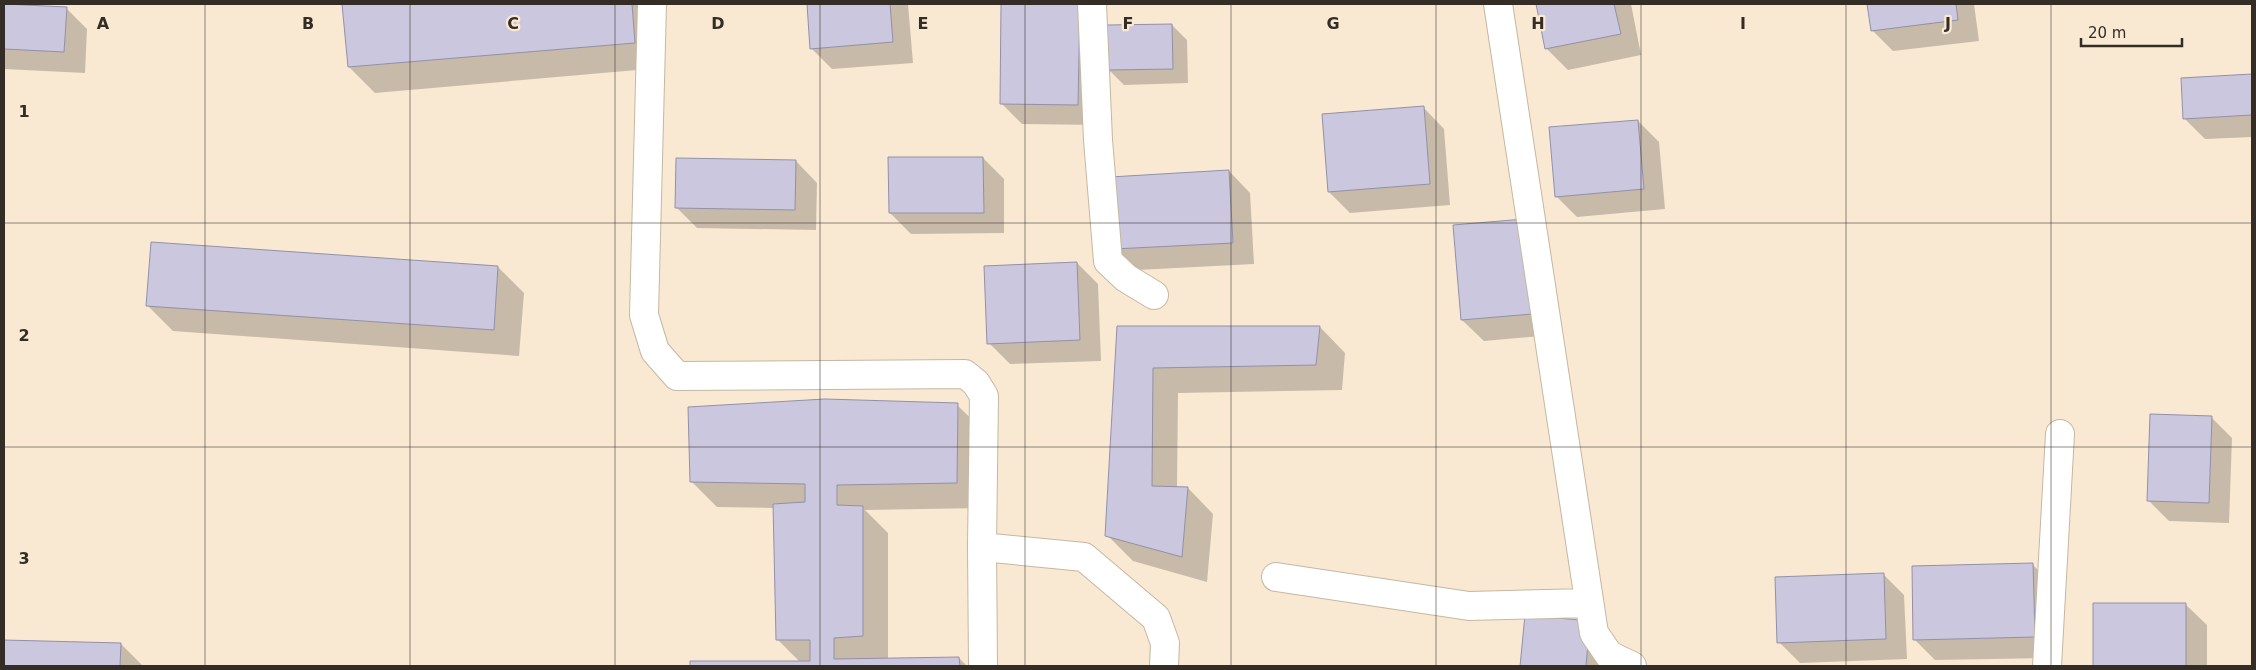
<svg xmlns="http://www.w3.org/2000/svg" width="2256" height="670" font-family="'DejaVu Sans',sans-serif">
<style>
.shadow{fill:#0003}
.building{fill:#cac7df;stroke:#9390a7}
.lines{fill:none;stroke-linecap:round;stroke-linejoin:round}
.street-casing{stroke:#c6b7a2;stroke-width:30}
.street{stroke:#fff;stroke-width:28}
.grid{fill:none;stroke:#332d25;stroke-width:1;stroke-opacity:0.55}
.grid-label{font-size:16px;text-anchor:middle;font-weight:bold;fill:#332d25;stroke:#f9e9d3;stroke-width:4.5;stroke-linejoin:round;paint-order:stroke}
</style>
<rect width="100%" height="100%" fill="#f9e9d3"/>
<!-- shadow -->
<path class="shadow" d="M4,4L66,8L87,29L85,73L4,69Z
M344,4H654L660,68L375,93L349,67Z
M808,4H908L913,63L832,69L811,48Z
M1002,4H1101L1099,125L1022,124L1001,103Z
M1537,4H1631L1641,55L1568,70L1547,49Z
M1869,4H1974L1979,41L1893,51L1872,30Z
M1172,25L1187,40L1188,83L1124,85L1109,70Z
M2252,75V137L2205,139L2184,118L2182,79Z
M1423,107L1444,129L1450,205L1350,213L1329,192Z
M1638,121L1659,142L1665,209L1577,217L1556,196Z
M983,158L1004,179V233L911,234L890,213Z
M796,161L817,183L816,230L697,228L676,207Z
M1229,171L1250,193L1254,264L1137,270L1115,249Z
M1454,226L1553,335L1484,341L1462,320Z
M1077,263L1098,284L1101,361L1010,364L989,343Z
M498,267L524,293L519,356L173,331L147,305Z
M1118,327H1320L1345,353L1342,390L1178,393L1177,488H1188L1213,514L1207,582L1133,561L1107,535Z
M957,405L983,430L982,508L865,510L888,533V659L959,658L967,666H692L691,662H800L777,639L775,508L717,507L691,481Z
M2211,417L2232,438L2229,523L2169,521L2148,500Z
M2033,565L2054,586L2056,658L1935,660L1914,639Z
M1883,574L1904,595L1907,659L1800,663L1779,642Z
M2094,604H2185L2207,625V666H2094Z
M1526,616L1605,637L1602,666H1521Z
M4,641L121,644L143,666H4Z"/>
<!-- building -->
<path class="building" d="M4,4L67,7L64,52L4,49Z
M342,4H632L635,43L348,67Z
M807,4H890L893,42L810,49Z
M1001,4H1080L1078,105L1000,104Z
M1536,4H1614L1621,34L1545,49Z
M1867,4H1956L1958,20L1871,31Z
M1172,24L1173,69L1108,70L1107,25Z
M2252,74V115L2183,119L2181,78Z
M1424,106L1430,184L1328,192L1322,114Z
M1638,120L1644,189L1555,197L1549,127Z
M888,157H983L984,213H889Z
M676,158L796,160L795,210L675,208Z
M1229,170L1233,243L1114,249L1110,177Z
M1524,219L1532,314L1461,320L1453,225Z
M151,242L498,266L494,330L146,306Z
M1077,262L1080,340L987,344L984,266Z
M1117,326H1320L1316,365L1153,368L1152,486L1188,487L1182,557L1105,536Z
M825,399L958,403L957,483L837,485V505L863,506V636L834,638V659L959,657L960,666H690V661H810V640H776L773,504L805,502V484L690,482L688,407Z
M2150,414L2212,416L2209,503L2147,501Z
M2033,563L2035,637L1913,640L1912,566Z
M1884,573L1886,639L1777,643L1775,577Z
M2093,603H2186V666H2093Z
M1525,615L1590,621L1586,666H1520Z
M4,640L121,643L120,666H4Z"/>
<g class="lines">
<defs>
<path id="street" d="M652,4L644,315L655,351L677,376L965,374L976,383L984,396L982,547L983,666
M1092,4L1098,140L1108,261L1126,278L1154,295
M1498,4L1594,633L1609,655L1632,666
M982,547L1084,557L1156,618L1165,643L1164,666
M1276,577L1469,606L1589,603
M2047,666L2060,434"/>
</defs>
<!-- street casing -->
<use href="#street" class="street-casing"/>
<!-- street -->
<use href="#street" class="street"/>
</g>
<!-- grid -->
<path class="grid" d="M205,4V666M410,4V666M615,4V666M820,4V666M1025,4V666M1231,4V666M1436,4V666M1641,4V666M1846,4V666M2051,4V666M4,223H2252M4,447H2252"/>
<g class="grid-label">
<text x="103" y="29">A</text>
<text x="308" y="29">B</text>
<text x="513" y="29">C</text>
<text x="718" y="29">D</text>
<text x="923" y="29">E</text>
<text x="1128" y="29">F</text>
<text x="1333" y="29">G</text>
<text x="1538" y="29">H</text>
<text x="1743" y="29">I</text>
<text x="1948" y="29">J</text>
<text x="24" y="117">1</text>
<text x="24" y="341">2</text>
<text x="24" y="564">3</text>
</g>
<!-- border -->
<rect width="2256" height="670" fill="none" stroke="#332d25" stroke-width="10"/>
<!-- scale -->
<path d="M2081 38v8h101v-8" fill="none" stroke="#332d25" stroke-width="2.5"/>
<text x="2088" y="38" font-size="15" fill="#332d25" stroke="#f9e9d3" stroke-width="4" paint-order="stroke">20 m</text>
</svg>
